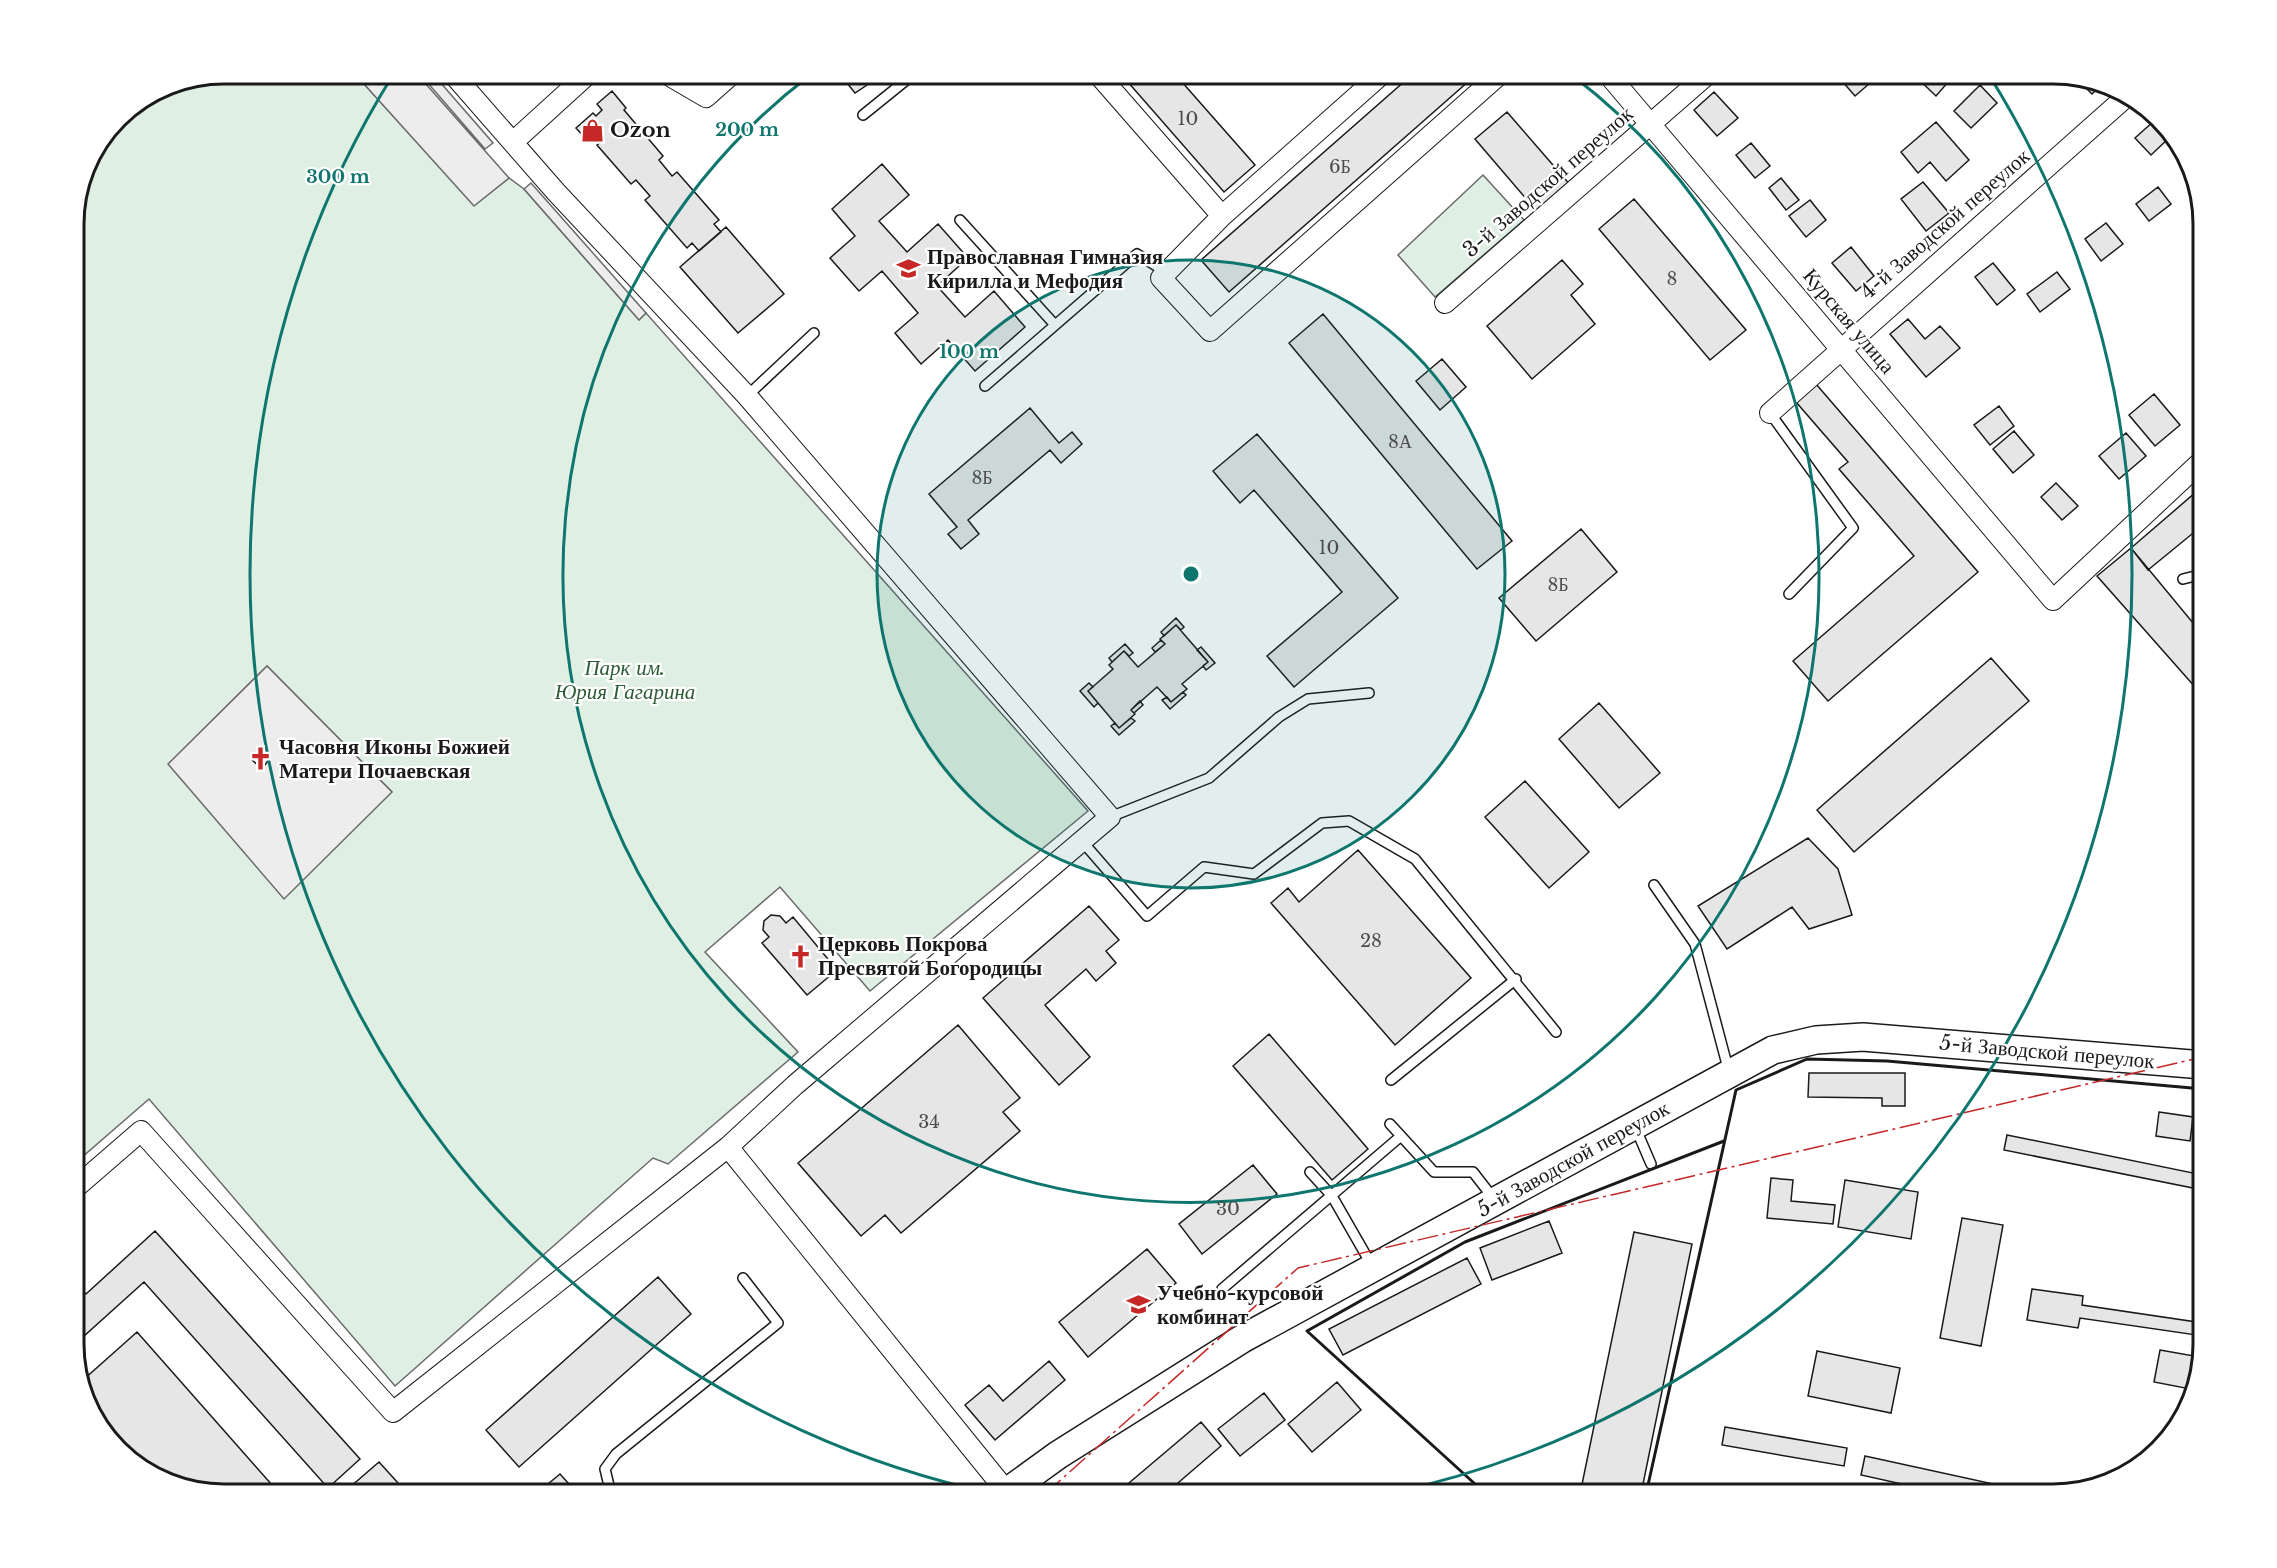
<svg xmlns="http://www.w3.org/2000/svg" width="2277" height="1568" font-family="'Libre Baskerville',serif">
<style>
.green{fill:#e0efe3;stroke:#6a6a6a;stroke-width:1.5;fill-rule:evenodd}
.parking{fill:#ededed;stroke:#6a6a6a;stroke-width:1.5}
.building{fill:#e6e6e6;stroke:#1a1a1a;stroke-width:1.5}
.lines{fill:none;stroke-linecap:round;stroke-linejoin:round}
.lane-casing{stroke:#1a1a1a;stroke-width:12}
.street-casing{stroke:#1a1a1a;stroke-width:22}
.secondary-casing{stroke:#1a1a1a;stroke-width:30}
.lane{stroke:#fff;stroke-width:9}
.street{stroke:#fff;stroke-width:20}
.secondary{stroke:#fff;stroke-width:27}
.wall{stroke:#1a1a1a;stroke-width:3}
.power{stroke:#c62828;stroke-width:1.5;stroke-dasharray:21 4.5 3 4.5;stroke-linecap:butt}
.ring{fill:none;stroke:#0f766e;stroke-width:3}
.labels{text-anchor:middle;stroke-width:4.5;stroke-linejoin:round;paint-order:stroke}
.number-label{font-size:18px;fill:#4d4d4d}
.poi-label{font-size:21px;font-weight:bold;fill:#1a1a1a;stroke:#fff;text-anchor:start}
.street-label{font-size:21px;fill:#1a1a1a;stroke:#fff}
.park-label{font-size:21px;font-style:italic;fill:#2b5a34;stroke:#fff}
.rim{fill:none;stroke:#1a1a1a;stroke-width:3}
.centre{fill:#0f766e;stroke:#fff;stroke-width:3}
.ring-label{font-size:18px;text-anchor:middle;font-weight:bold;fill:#0f766e;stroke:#fff;stroke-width:4.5;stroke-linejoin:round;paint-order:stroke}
</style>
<rect width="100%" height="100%" fill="#fff"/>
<!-- green -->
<path class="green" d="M224,74H355L474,205L509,178L524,189L639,320L646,313L1088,811L870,991L780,887L705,952L798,1052L668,1164L653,1158L395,1386L149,1099L74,1164V215L85,166L118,117L167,85ZM267,666L392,792L207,726Z
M1483,175L1524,220L1435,297L1398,255Z"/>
<!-- parking -->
<path class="parking" d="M355,74H417L509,178L474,206Z
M420,74H433L493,143L485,149Z
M531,183L646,313L639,320L524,189Z
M267,666L392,792L284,899L168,764Z"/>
<!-- building -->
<path class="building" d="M839,73H885L855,93Z
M1120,73H1174L1255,165L1224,192Z
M1414,73H1478L1229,292L1201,260Z
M1791,73H1812L1800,84Z
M1835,73H1862L1870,83L1855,96Z
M1912,73H1956L1936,96Z
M2020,73H2038L2028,82Z
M2079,81L2099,87L2092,94Z
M1980,85L1997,103L1971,128L1954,111Z
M612,91L626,108L624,110L663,156L659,160L672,176L677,172L719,220L714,224L721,232L699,251L692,243L687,248L645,200L650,196L636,180L631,184L597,145L601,142L595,135L588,141L576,128L593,113L596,116L602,110L597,104Z
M1714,92L1738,118L1717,136L1694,110Z
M1507,112L1572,187L1540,215L1475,139Z
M2155,120L2170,137L2151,155L2135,138Z
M1936,122L1969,160L1946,181L1930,162L1918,173L1901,152Z
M1751,143L1770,166L1755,178L1736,155Z
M882,164L909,195L879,221L907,252L938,224L968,258L937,286L965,317L994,291L1025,327L975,371L948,340L921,364L895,333L918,313L882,271L859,291L830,258L855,236L832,209Z
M1781,178L1799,200L1786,210L1769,188Z
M1923,182L1949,213L1926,231L1901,199Z
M2158,187L2171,204L2149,221L2136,204Z
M1634,199L1746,330L1710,360L1599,229Z
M1810,200L1826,220L1806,237L1789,216Z
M2106,223L2123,244L2101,261L2085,239Z
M726,227L784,294L738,333L680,267Z
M1851,247L1874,276L1856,291L1832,263Z
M1562,260L1583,284L1571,295L1595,324L1532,379L1487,326Z
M1993,263L2015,290L1997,305L1975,277Z
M2057,272L2070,289L2040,312L2027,294Z
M1323,314L1512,541L1477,569L1289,343Z
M1908,319L1925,339L1940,326L1960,348L1926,377L1890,334Z
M1442,359L1466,387L1440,410L1416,381Z
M1816,384L1978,572L1828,701L1793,661L1914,556L1839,469L1848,462L1796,402Z
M2154,394L2180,425L2155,446L2129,415Z
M1999,406L2014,426L1990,445L1974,425Z
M1030,408L1059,443L1072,432L1082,444L1061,463L1050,450L968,520L979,534L961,549L948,534L957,527L929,494Z
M2014,431L2034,455L2013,473L1993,449Z
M2126,433L2146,456L2119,479L2099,456Z
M1257,434L1398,598L1294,687L1267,656L1342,592L1254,490L1240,503L1213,471Z
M2056,483L2078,506L2062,520L2041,497Z
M2203,486V525L2148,570L2131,548Z
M1581,529L1617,572L1536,641L1499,598Z
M2131,548L2203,635V696L2097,576Z
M1176,618L1184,627L1181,630L1176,625L1164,636L1161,632Z
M1176,625L1208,662L1182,684L1187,689L1171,702L1157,687L1131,710L1135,714L1119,728L1088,691L1113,669L1109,665L1124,651L1138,667L1165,644L1160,639Z
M1161,640L1165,644L1155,652L1152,648Z
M1125,644L1133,653L1129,656L1124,651L1112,662L1109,658Z
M1201,647L1215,663L1206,670L1203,666L1208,662L1197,650Z
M1991,658L2029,701L1854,852L1817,810Z
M1089,683L1093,687L1088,691L1098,703L1094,707L1080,691Z
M1183,692L1186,695L1170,709L1162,700L1167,697L1171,702Z
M1140,701L1143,705L1134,713L1131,710Z
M1599,703L1660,773L1619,808L1559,739Z
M1131,718L1135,721L1119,735L1111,726L1115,723L1119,728Z
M261,750L270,758L262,769L252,760Z
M1525,781L1589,852L1549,888L1485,817Z
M1808,838L1838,869L1852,915L1809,929L1792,907L1727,949L1698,906Z
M1358,850L1471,978L1395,1045L1271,903L1288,888L1299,902Z
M1089,906L1119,940L1106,951L1116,963L1096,981L1086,969L1045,1005L1090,1057L1059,1085L983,998Z
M771,915L780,916L786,923L793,917L837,970L807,995L762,943L769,937L763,930L764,921Z
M958,1025L1020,1098L1003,1112L1020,1131L901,1233L885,1215L861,1236L798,1163Z
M1269,1034L1368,1149L1332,1180L1233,1066Z
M1809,1073H1905V1106H1882V1098L1808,1097Z
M2159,1112L2193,1117L2190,1141L2156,1136Z
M2007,1135L2203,1175V1190L2004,1150Z
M1253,1165L1277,1194L1202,1254L1179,1224Z
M1771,1178L1793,1180L1791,1201L1835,1205L1833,1224L1767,1218Z
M1845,1180L1918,1192L1911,1239L1838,1227Z
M1962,1218L2003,1225L1981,1346L1940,1338Z
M1549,1221L1562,1253L1492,1280L1480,1248Z
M155,1231L360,1459L328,1488L144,1282L74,1345V1280L86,1294Z
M1634,1232L1692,1244L1641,1494H1580Z
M1147,1249L1176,1283L1088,1357L1059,1322Z
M1467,1258L1481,1284L1343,1355L1329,1329Z
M658,1277L691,1314L519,1467L486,1430Z
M2032,1289L2083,1296L2082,1305L2203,1323V1336L2080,1318L2078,1328L2027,1320Z
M137,1332L280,1494H224L140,1469L93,1419L82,1381Z
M2160,1350L2200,1357L2190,1389L2154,1382Z
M1817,1351L1900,1368L1891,1413L1808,1396Z
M1049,1361L1065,1380L995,1440L965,1405L989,1385L1003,1401Z
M1337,1382L1361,1410L1312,1452L1288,1424Z
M1264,1393L1285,1420L1240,1456L1218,1429Z
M1201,1422L1221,1446L1165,1494H1116Z
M1725,1427L1847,1448L1844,1466L1722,1445Z
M1865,1456L1998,1485L1996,1494H1947L1861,1475Z
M379,1462L408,1494H342Z
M560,1474L578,1494H536Z"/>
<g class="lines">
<defs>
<path id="lane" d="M863,115L915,73
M960,220L1055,325
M985,386L1137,254L1166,272
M747,396L814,333
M1770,413L1853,528L1789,594
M2183,579L2203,574
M1110,817L1209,778L1279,717L1308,699L1369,693
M1081,840L1147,916L1204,867L1254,874L1322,823L1349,821L1415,859L1556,1032
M1654,885L1695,944L1729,1072
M1391,1080L1516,979
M1390,1124L1434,1172H1473L1494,1199
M1636,1129L1651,1164
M1310,1172L1332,1196L1371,1264
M1222,1289L1401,1136
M611,1494L605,1469L616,1454L778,1323L743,1278"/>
<path id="street" d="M665,73L706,97L733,73
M1097,73L1222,216
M1383,73L1222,216L1161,278L1210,331L1501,73
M1607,73L2053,600L2203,460
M513,142L589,73
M1445,303L1709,73
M1770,413L2127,96
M728,1147L1007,1492
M74,1189L141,1131L393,1412L728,1147L795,1085L1110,817L747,396L556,192L452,73"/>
<path id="secondary" d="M1004,1494L1058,1455L1242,1339L1773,1050L1816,1040L1863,1037L2203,1065"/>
</defs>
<!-- lane casing -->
<use href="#lane" class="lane-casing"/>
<!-- street casing -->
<use href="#street" class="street-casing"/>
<!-- secondary casing -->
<use href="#secondary" class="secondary-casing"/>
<!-- lane -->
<use href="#lane" class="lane"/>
<!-- street -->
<use href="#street" class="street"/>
<!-- secondary -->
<use href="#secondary" class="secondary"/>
<!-- wall -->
<path class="wall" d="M1486,1494L1307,1331L1465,1242L1724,1141
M1646,1494L1736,1090L1807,1059L1887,1061L2203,1089"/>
<!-- power -->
<path class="power" d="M1045,1494L1298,1268L2203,1057"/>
</g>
<!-- distance rings -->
<circle cx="1191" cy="574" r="314" fill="#0f766e" fill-opacity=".12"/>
<g class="ring">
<circle cx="1191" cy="574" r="314"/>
<path d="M1573 76A628 628 0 1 1 809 76"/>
<path d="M995 1494A941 941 0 0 1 393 75M1989 75A941 941 0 0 1 1387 1494"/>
</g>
<!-- icons -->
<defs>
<symbol id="shop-bare" viewBox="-9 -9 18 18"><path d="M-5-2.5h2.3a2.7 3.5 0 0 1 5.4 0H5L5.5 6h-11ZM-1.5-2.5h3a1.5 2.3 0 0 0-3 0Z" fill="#c62828" stroke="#fff" stroke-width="2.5" paint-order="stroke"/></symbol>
<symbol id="school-bare" viewBox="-9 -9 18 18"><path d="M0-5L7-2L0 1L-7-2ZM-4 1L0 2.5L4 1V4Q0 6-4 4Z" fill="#c62828" stroke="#fff" stroke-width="2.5" paint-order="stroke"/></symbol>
<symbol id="church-bare" viewBox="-9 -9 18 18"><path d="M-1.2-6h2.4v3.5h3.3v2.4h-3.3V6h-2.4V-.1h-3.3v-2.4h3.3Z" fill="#c62828" stroke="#fff" stroke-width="2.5" paint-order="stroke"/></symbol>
<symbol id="university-bare" viewBox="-9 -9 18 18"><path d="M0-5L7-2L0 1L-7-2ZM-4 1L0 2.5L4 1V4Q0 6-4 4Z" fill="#c62828" stroke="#fff" stroke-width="2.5" paint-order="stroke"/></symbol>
</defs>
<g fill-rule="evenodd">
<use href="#shop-bare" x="576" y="114" width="33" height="33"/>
<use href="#school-bare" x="892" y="252" width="33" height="33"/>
<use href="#church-bare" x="244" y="742" width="33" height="33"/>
<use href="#church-bare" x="784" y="940" width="33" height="33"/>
<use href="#university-bare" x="1122" y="1288" width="33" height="33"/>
</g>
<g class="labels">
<!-- number labels -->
<g class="number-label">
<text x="1188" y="125">10</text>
<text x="1340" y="173">6Б</text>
<text x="1672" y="285">8</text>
<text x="1400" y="448">8А</text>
<text x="982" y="484">8Б</text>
<text x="1329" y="554">10</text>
<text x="1558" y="591">8Б</text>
<text x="1371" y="947">28</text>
<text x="929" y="1128">34</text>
<text x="1228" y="1215">30</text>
</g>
<!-- poi labels -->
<g class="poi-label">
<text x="610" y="137">Ozon</text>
<text x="927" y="264">Православная Гимназия<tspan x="927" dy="24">Кирилла и Мефодия</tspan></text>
<text x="279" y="754">Часовня Иконы Божией<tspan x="279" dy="24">Матери Почаевская</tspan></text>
<text x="818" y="951">Церковь Покрова<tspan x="818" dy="24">Пресвятой Богородицы</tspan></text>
<text x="1157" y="1300">Учебно-курсовой<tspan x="1157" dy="24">комбинат</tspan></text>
</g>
<!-- street labels -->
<g class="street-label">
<text transform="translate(1548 182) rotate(-41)" y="7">3-й Заводской переулок</text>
<text transform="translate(1945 224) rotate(-41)" y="7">4-й Заводской переулок</text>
<text transform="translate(1849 321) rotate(50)" y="7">Курская улица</text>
<text transform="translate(2047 1052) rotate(5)" y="7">5-й Заводской переулок</text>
<text transform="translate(1573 1159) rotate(-29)" y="7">5-й Заводской переулок</text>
</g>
<!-- park labels -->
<g class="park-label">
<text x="625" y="675">Парк им.<tspan x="625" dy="24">Юрия Гагарина</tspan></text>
</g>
</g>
<!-- crop -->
<path d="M0 0H2277V1568H0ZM224 84H2053A140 140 0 0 1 2193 224V1344A140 140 0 0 1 2053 1484H224A140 140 0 0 1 84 1344V224A140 140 0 0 1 224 84Z" fill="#fff" fill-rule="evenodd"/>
<path class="rim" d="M224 84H2053A140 140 0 0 1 2193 224V1344A140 140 0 0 1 2053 1484H224A140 140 0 0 1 84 1344V224A140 140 0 0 1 224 84Z"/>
<circle cx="1191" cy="574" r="9" class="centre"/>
<g class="ring-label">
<text x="747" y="136">200 m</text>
<text x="338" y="183">300 m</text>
<text x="969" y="358">100 m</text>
</g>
</svg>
